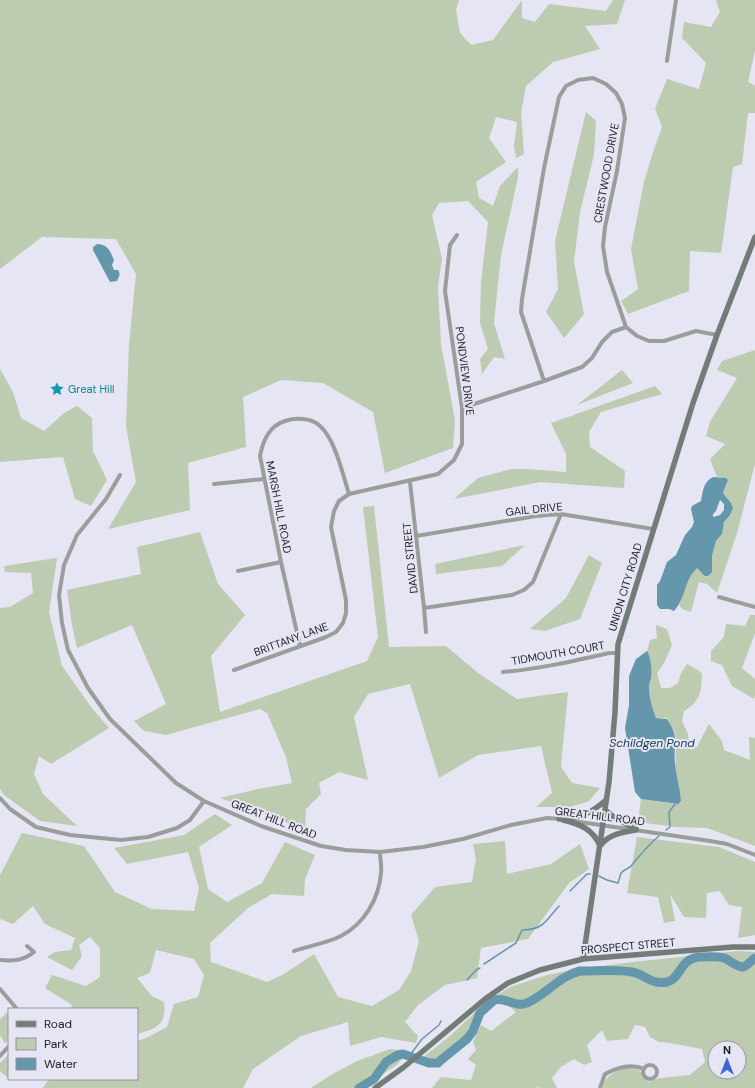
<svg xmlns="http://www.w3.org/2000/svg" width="755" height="1088" font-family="'DM Sans',sans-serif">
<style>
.green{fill:#bdcbb0;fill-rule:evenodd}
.water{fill:#6597ac;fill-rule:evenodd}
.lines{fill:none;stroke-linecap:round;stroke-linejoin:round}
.stream{stroke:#6597ac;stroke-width:1.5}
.river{stroke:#6597ac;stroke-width:9}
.street{stroke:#999e9b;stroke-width:4}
.secondary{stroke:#737c77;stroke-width:5.5}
.labels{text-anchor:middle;stroke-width:4;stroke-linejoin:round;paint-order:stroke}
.street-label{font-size:11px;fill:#1d1d22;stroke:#e6e5f3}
.culture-label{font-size:11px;fill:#0d838f;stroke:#e6e5f3;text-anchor:start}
.water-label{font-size:12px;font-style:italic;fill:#123e4e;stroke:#e6e5f3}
</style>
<rect width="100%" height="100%" fill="#e6e5f3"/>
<!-- green -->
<path class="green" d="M0,0H459L456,10L460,33L471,45L493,40L522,0V18L535,22L549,4L606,11L613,0H625L617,24L585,26L600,49L553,62L526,86L521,113L524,154L516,158L514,146L517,122L496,117L489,138L506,162L476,182L479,198L493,206L500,186L518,167V177L501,255L494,323L505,359L494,357L482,374L480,359L488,349L480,323L481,282L488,222L468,201L439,203L432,215L442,259L438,286L441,344L455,420L453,448L385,473L373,412L323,383L281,380L243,397L246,447L188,463L190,510L108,529L136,482L126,426L129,345L136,274L116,239L42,237L0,269Z
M716,0H755V51L748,82L755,86V113H748L742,164L733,167L721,253L690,251L689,291L628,314L621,301L638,289L631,249L644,182L654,149L662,127L655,109L667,79L699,89L706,63L682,38L684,22L711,27L720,12Z
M586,112L596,121L594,155L580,212L574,262L584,314L564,338L546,312L558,289L555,241Z
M755,350V464L737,533L717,593L707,584L699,582L691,612L682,609L679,605C686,591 685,580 697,568L701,572L712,569V556L716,541L720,537L724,522L730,515L731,503L723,493L727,483L721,477H717L710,459L725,444L706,436L710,422L737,378L717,370L722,361Z
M0,369L13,392L21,418L44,431L64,413L77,406L92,418L93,451L107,480L91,506L75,499L63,457L0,462Z
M622,370L633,383L577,405Z
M655,386L662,394L601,412L589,432L590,447L625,471L624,488L540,482L454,499L478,478L511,469H528L566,472V454L551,423Z
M374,506L389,647L446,646L478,673L517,699L568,692L561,767L572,783L600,788L589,801L570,807H536L552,793L541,746L478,755L439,778L410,684L368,694L354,717L368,780L339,772L319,783L321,794L306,809L305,829L220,798L258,789L292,783L286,757L267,713L260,709L166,735L144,731L134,721L166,704L132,625L77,648L72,625L67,590L141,574L137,547L200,532L218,584L245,615L211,656L220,712L367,661L378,637L363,507Z
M525,545L502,566L436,574L435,564Z
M589,555L602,563L580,619L545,631L530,629L566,598Z
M57,558L49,612L62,666L92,708L109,728L51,764L39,756L34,774L43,794L77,826L40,821L4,795L0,789V608L10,607L33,593L31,573L5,572L4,566Z
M750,615H755V633L742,668L755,679V695L754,699L732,686L722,665L711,661V651L724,637L726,624L745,626Z
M656,625L667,629L672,645L664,663L657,673L661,688H670L678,683L681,673L687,664L698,670L702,674C701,692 701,701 684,711L682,721L688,734L689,745L697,747L709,724L722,741L724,750L750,760L749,737L755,738V846L707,828L676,827L638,822L641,799L675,804L676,738L674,730L667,718H656C652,707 649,698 649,686C649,675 654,661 647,651L650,640L657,638Z
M215,814L232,825L199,847L208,889L227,902L262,883L285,842L315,855L305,879L304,896L272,894L248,908L210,943L211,962L267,982L284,974L314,954L338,997L372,1006L399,990L411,971L419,941L411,915L435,887L472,882L476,859L473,844L505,841L507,874L551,864L580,844L589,869L569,883L528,939L481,948L477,978L445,985L418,1005L405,1022L418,1036L416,1043L381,1037L350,1046L348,1022L301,1036L253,1069L243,1088H43L49,1079H137V1041L146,1038L167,1027L174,1004L198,997L204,975L194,959L156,950L150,973L137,978L152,996L164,1002C167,1024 157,1029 137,1034V1009H71L72,1005L45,988L52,975L86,986L100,977V948L90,937L79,945L82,956L72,970L47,957L55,952L71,950L75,938L45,924L33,906L13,924L0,919V875L22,833L84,846L115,892L152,909L194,911L199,888L188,852L127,864L114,848L184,835Z
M637,837L719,847L755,862V935L738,938L742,907L729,905L720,891L707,893L706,918L684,917L670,894L675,921L664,923L658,897L627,893Z
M738,951L755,952V1088H603C604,1077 616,1070 626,1068C630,1067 635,1069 639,1070L648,1082L660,1078L690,1075L705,1062L702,1049L670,1043L659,1042L650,1037L645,1027L635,1025L628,1039L607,1041L602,1030L587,1045L592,1062L584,1065L574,1059L561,1067L552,1078L557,1088H540L537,1086V1088H432L441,1077L471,1080L476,1065L468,1059L476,1050L473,1042L481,1025L491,1031L516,1012L507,1004H497L483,1016L460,1049L436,1065L418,1061L450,1036L486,1002L510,987L547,975L570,970L633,962ZM715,1048H739V1072H715Z
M9,1011V1039L5,1044L0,1035V1019Z
M390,1049L408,1051L398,1064L362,1088H311L331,1075L357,1061Z
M9,1054V1079L0,1071V1063Z"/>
<!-- water -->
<path class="water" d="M97,244C108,244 110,251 114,260L112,265L114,270H118C121,274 119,277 117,281L110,282L93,250V247Z
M713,477L726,478L728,480L723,493L731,503L733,508L730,515L724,522L722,534L716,541L712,556V572L708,576H705L697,568C683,582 687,596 674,611L669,609H660L657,605V585L660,581L667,562L676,555L685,535L692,527L694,522L691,509L692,506L701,501C703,491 703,482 713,477ZM720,500L724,504V510L720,515L713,517V514L716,511Z
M647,651C651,657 652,669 651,677C651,680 649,683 649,686C649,697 652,707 656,718L667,719C680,738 673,743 675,763C676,776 680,788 681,801L678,804L641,799L635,792L625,728L629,705V676L636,659Z"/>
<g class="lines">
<!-- stream -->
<path class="stream" d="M666,830L670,827L669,812L675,804
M599,876L607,880L618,883L621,873C624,869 629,869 632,865C640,855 648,845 659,836
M570,891L587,874H590
M484,964L516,943L522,930C544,930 546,920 559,906
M467,980L476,970L480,968
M410,1055L422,1039L439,1025L441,1021"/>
<!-- river -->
<path class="river" d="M359,1088L374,1079L386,1062L398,1055L403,1054L429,1063H438L441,1060L467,1039L473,1031L480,1013L494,1000C506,997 516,1008 527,1003C546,995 559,976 580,971C597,971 616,969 632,972C645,974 650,985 667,982C681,979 679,959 699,957C706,957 717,956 724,958C730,960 736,967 743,967C748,966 751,960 755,958"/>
<!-- street -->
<path class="street" d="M667,61L676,0
M544,381L521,312L522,299L544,168L559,97L566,86L578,80L593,78L606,84L616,93L622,104L625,118L617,171L605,227L603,246L607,272L626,327L637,336L649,341H664L696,331L717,335
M462,408L544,381L582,367L592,358L602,342L612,332L626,327
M120,475L106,499L77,535L64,565L59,595L62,623L68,650L88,688L110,719L176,783L204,801L261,826L321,846L346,850L380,852L423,847L463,839L511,825L547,818L561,819
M410,482L424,608L426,632
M214,484L264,479
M416,536L536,516L561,514L653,529
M238,571L281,562
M719,597L755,607
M424,608L512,595L524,590L533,582L561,514
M300,646L281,562L260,456C263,440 269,426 285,421C296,417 312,418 320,426C335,439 343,475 349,494
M234,670L326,637L336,632L343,623L346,613V600L331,527L334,511L339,501L349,494L438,474L454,460L462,444V408L445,291L450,245L457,235
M503,672C539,669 574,661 609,653H617
M0,798L10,809L36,827L70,835L121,840L148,837L177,828L190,820L204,801
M573,821L710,841L727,844L755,855
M294,951C309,946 327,943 341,936C364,924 379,899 381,873C382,866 380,859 380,852
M0,960C13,961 23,961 34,952L27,946
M0,989L17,1009
M0,1056L9,1046
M643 1072a7 7 0 1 1 14 0a7 7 0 1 1-14 0Z
M600,1088L605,1074C618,1067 631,1063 644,1069"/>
<!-- secondary -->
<path class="secondary" d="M605,810L616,819L636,829
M559,819C581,817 589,815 606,800
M563,820C580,824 593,829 600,846
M601,845C609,834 624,832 636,830
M583,959L609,782L615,712L618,644L693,403L717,335L755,237
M375,1088L404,1067L485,999L508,983L540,970L583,959L733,947H755"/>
</g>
<!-- icons -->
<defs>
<symbol id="sight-bare" viewBox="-9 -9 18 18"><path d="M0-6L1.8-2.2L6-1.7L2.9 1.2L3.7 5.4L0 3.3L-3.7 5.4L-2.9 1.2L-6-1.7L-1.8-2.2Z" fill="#0f9aa8" stroke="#e6e5f3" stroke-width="2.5" paint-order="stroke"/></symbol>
</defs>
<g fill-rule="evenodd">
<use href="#sight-bare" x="47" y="379" width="20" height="20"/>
</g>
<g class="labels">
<!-- street labels -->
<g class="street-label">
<text transform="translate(606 173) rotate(-80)" y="4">CRESTWOOD DRIVE</text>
<text transform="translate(465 371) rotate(83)" y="4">PONDVIEW DRIVE</text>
<text transform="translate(279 507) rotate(79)" y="4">MARSH HILL ROAD</text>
<text transform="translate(534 509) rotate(-6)" y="4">GAIL DRIVE</text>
<text transform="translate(410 558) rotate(-96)" y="4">DAVID STREET</text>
<text transform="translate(625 587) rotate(-73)" y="4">UNION CITY ROAD</text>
<text transform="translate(291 639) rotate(-20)" y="4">BRITTANY LANE</text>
<text transform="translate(558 653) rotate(-10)" y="4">TIDMOUTH COURT</text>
<text transform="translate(600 816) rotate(7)" y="4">GREAT HILL ROAD</text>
<text transform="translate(274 819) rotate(21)" y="4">GREAT HILL ROAD</text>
<text transform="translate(628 946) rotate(-5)" y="4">PROSPECT STREET</text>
</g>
<!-- culture labels -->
<g class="culture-label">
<text x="68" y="393">Great Hill</text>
</g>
<!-- water labels -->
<g class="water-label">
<text x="652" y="747">Schildgen Pond</text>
</g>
</g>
<!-- legend -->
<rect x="8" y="1008" width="130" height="72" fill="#e6e5f3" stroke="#96959f"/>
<rect x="16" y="1021" width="20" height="6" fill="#737c77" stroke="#96959f"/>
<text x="44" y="1028" font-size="12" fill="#1d1d22">Road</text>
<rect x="16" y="1038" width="20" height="12" fill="#bdcbb0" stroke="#96959f"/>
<text x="44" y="1048" font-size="12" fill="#1d1d22">Park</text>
<rect x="16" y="1058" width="20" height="12" fill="#6597ac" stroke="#96959f"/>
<text x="44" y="1068" font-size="12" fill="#1d1d22">Water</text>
<!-- north arrow -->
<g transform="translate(727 1060)"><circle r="19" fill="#e6e5f3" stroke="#96959f"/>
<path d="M0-3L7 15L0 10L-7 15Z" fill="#4066d8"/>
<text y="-6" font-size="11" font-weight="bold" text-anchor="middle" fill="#1d1d22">N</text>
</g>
</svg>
